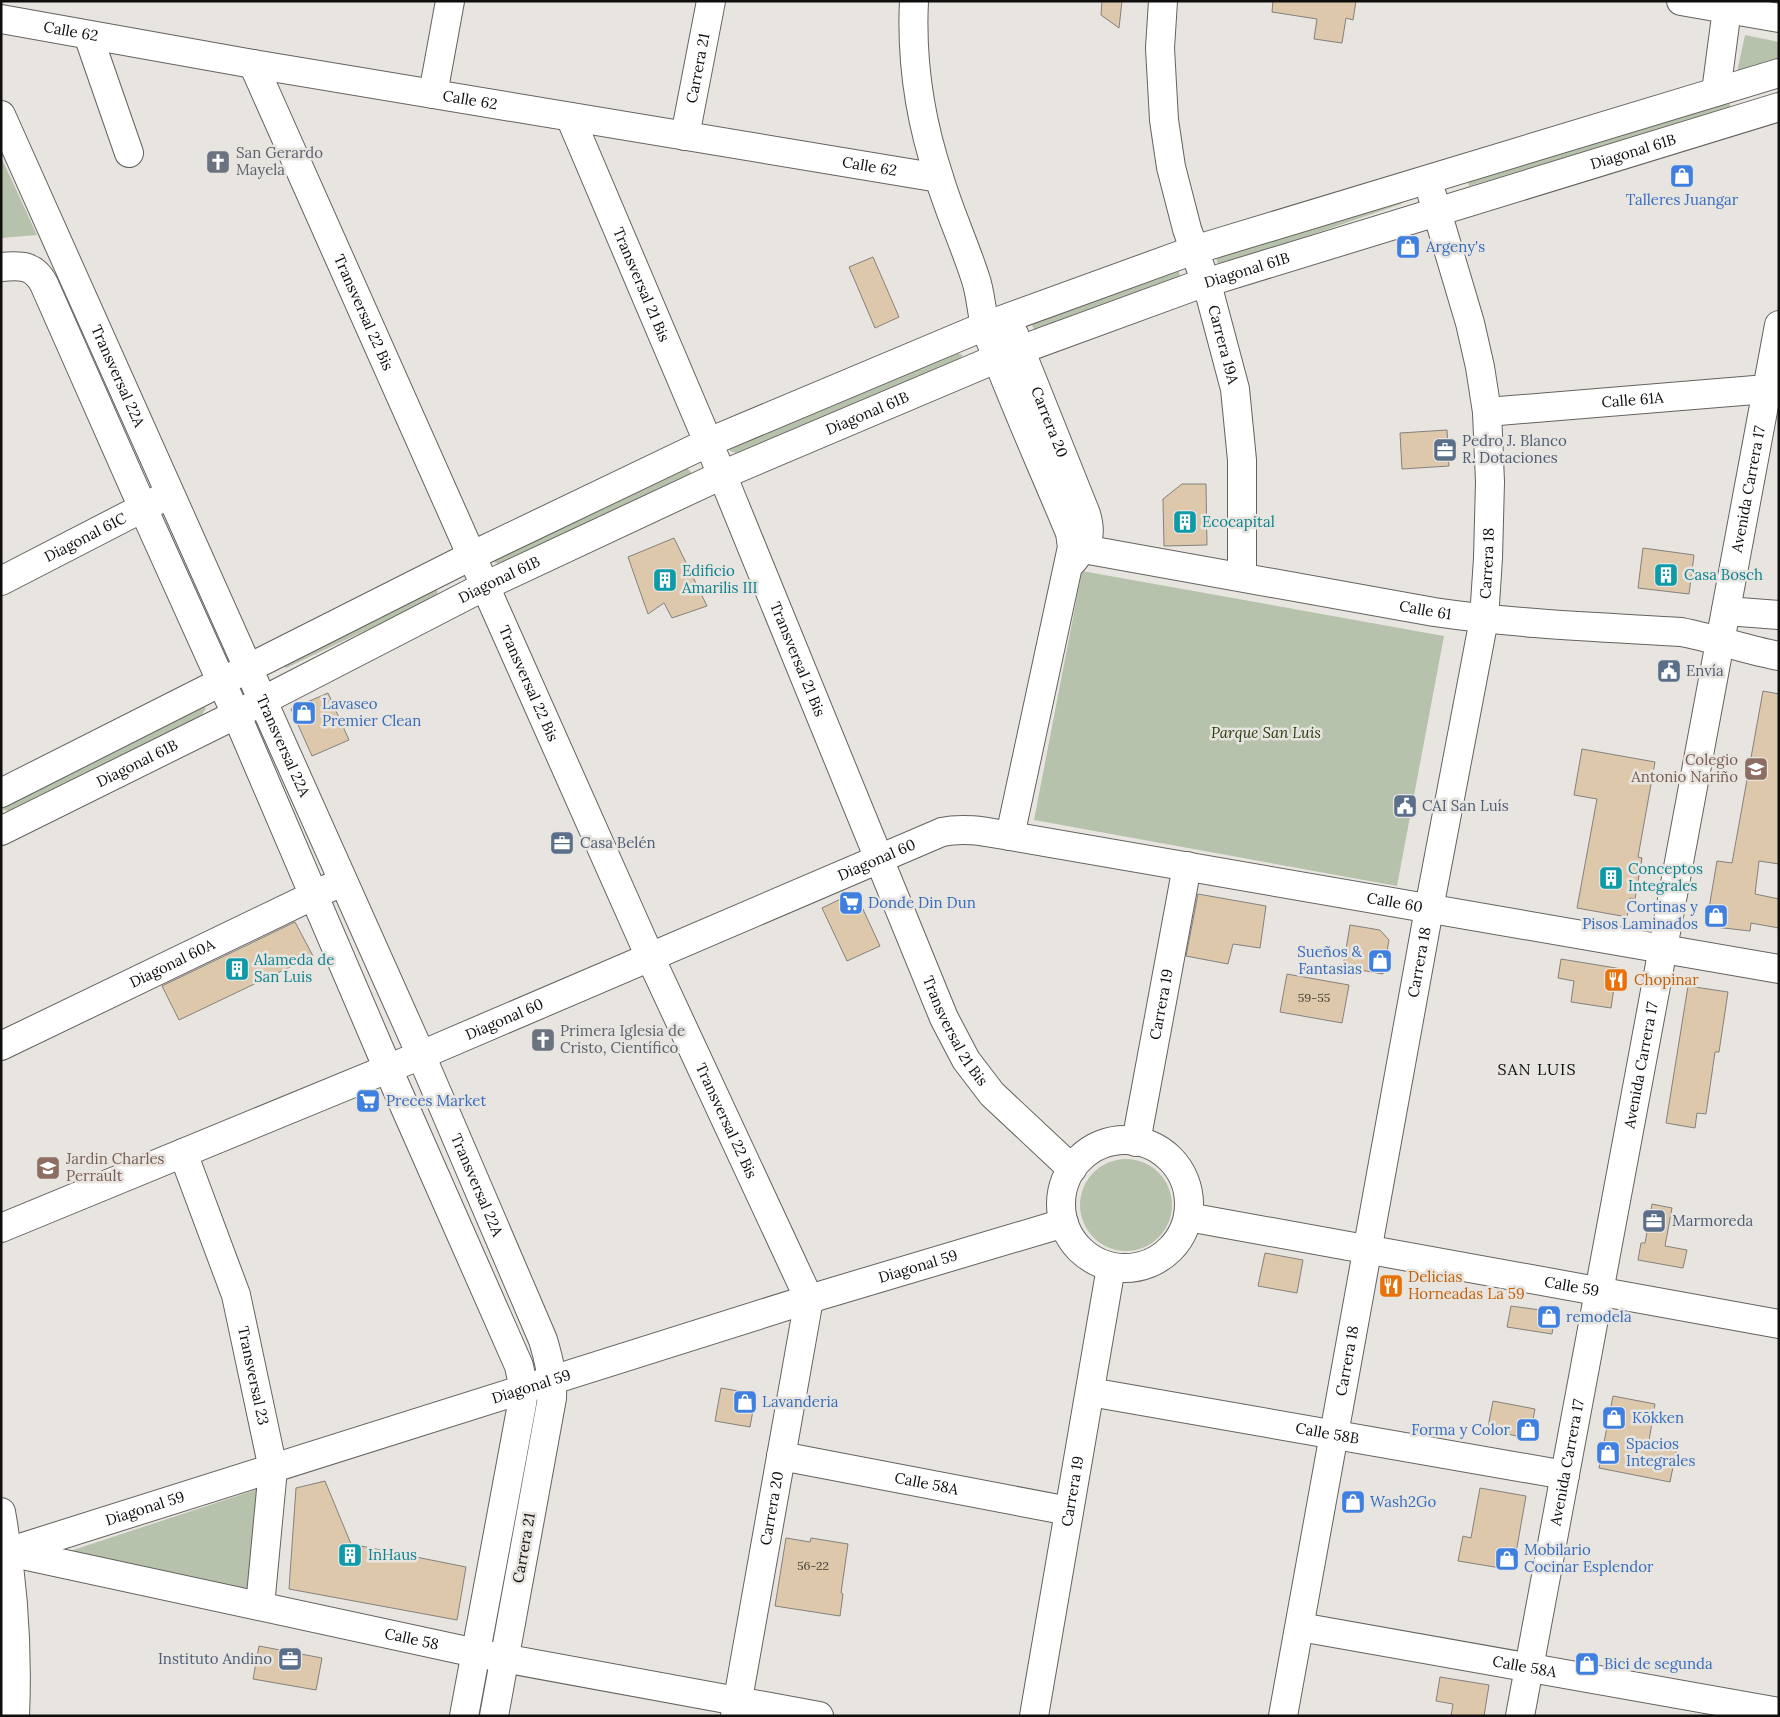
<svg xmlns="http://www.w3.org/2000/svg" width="1780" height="1717" font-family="Lora,serif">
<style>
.green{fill:#b6c2ab}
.building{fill:#ddc8ab;stroke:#84817d}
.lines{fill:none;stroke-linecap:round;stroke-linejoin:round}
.minor-casing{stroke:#65625e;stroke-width:30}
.major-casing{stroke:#65625e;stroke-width:30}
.minor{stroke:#fff;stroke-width:28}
.major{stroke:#fff;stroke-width:28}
.labels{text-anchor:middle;stroke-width:5;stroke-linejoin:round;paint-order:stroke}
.number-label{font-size:12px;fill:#423c34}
.street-label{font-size:15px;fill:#0f0e0c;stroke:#e8e5e0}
.worship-label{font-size:15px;fill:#5b616d;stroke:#e8e5e0;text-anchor:start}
.shop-label{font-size:15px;fill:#366cbe;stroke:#e8e5e0;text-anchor:start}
.service-label{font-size:15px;fill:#4e5e75;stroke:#e8e5e0;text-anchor:start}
.culture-label{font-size:15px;fill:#0d838f;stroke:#e8e5e0;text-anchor:start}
.park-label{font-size:15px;font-style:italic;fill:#293e0e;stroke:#e8e5e0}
.education-label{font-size:15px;fill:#785e54;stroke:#e8e5e0;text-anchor:end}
.food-label{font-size:15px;fill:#c56008;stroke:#e8e5e0;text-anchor:start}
.neighbourhood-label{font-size:16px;letter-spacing:1px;fill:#0f0e0c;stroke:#e8e5e0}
</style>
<rect width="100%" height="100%" fill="#e8e5e0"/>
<!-- green -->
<path class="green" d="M1745,35L1779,42V59L1737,72Z
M1728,100L1731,108L1469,186L1467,178Z
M1,157L37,235L1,238Z
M1404,196V201L1401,204L1221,266L1217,262L1216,257Z
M1178,270L1180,275L1178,279L1038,330L1034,329L1032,325L1033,321Z
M954,352L963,355L960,359L736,453L730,451V444Z
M685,466L691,472V477L499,564L494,562V557Z
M1082,571L1444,636L1397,886L1034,820Z
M429,586L437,590L438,596L286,668L280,664Z
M197,705L206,708L201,716L8,811L2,809V804Z
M1080 1205a46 46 0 1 1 92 0a46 46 0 1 1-92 0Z
M258,1489L247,1592L58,1555Z"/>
<!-- building -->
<path class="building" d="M1102,1H1122L1119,28L1101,15Z
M1273,1H1356L1353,20L1346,18L1342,43L1314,39L1317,19L1272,12Z
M873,257L899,317L875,328L849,267Z
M1447,430L1449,466L1402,469L1400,433Z
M1182,484H1206L1207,545L1164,546L1163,499Z
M674,538L707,606L672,618L664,603L648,614L628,557Z
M1643,548L1694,555L1689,594L1638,588Z
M1763,691L1779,694V864L1759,861L1755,894L1779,899V928L1751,923L1750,931L1706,926L1717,861L1732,863Z
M328,693L349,740L312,756L291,709Z
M1582,749L1655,762L1638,857L1642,858L1635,899L1630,898L1627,917L1577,908L1597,799L1574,795Z
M855,892L880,946L847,961L822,908Z
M1198,894L1266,906L1260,948L1233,944L1228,964L1186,956Z
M295,922L313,956L179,1020L162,986Z
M1350,925L1380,930L1389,940L1383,974L1343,967Z
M1561,959L1622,969L1619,989L1614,988L1611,1008L1571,1002L1574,981L1558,978Z
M1287,974L1349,985L1342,1023L1280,1012Z
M1688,986L1728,992L1719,1052H1715L1706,1114L1697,1113L1695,1128L1666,1123Z
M1652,1204L1672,1208L1665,1246L1687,1250L1683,1268L1638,1260L1641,1243H1645Z
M1265,1253L1303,1260L1297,1293L1258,1286Z
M1511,1306L1555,1312L1552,1334L1507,1327Z
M721,1388L756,1394L750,1427L715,1421Z
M1613,1396L1655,1404L1649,1441L1677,1447L1670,1482L1599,1468Z
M1493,1401L1535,1409L1530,1435L1521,1433V1437L1498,1432V1429L1488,1427Z
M325,1481L351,1544L466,1567L457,1620L289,1589L296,1488Z
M1480,1488L1526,1496L1513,1570L1458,1561L1463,1536L1471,1538Z
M786,1538L810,1542L811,1538L848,1544L841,1593L843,1594L840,1616L775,1606Z
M259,1646L322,1658L316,1690L253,1679Z
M1440,1677L1489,1685L1484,1716H1451L1453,1704L1436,1701Z"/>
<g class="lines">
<defs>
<g id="minor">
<path d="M914,1C911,61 920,120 939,177C949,211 964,243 975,277C981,293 981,312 986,329C1011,398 1042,465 1070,533L1072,547L1010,836"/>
<path id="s1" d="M1163,1L1160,48L1164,120L1171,167L1187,229L1210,295L1235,389L1242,460V577"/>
<path id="s2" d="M1,19L253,64L939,178"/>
<path d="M88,35L129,153"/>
<path id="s3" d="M253,64L650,957L809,1299"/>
<path d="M433,94L450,1"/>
<path id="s4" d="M1,115L421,1055L543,1340C549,1360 553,1377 552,1398L494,1716"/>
<path id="s5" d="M570,117L728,489L944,1018L966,1060L992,1094L1072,1169"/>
<path id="s6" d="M685,136L711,1"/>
<path d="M1,267C21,265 34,265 44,284L143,508L240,723L388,1069L519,1366L524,1390L522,1404L464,1716"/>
<path id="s7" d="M1014,334L1086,514C1093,537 1087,543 1073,561"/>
<path id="s8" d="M1487,412L1779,388"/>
<path id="s9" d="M1072,547L1434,612C1516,624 1598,627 1681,632C1714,638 1746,650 1779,656"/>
<path id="s10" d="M1,581L160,499"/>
<path d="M1726,611L1779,615"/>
<path d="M1,793L471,556L709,442L985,326L1194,250L1779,73"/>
<path id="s11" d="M1,831L237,714L485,586L722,475L998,358L1192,287L1779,107"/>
<path id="s12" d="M1,1046L331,887"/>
<circle cx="1125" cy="1204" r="64"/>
<path id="s13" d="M1136,1142L1187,866"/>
<path id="s14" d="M183,1153L236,1295L273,1469L260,1606"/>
<path id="s15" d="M1188,1217L1779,1324"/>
<path id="s16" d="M1,1228L426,1053L942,832C965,827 987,832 1010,836L1779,969"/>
<path id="s17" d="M1090,1392L1565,1475"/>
<path id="s18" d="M781,1456L1069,1511"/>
<path id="s19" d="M9,1552L476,1653L819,1716"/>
<path id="s20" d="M1,1554L809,1299L1064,1223"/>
<path id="s21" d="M1300,1627L1779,1712"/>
<path id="s22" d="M735,1716L809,1299"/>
<path id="s23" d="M1034,1716L1111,1267"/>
<path id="s24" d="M1283,1716L1431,898L1484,619L1488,558L1490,482L1487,412L1480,367L1470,323L1432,195"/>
</g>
<g id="major">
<path d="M1681,1L1779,18"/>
<path d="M1716,92L1727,9"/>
<path d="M1,1512C13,1579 18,1647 15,1716"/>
<path id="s25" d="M1520,1716L1779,325"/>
</g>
</defs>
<!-- minor casing -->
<use href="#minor" class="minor-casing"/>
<!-- major casing -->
<use href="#major" class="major-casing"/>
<!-- minor -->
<use href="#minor" class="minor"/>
<!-- major -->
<use href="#major" class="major"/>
</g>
<!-- icons -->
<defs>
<symbol id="church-square" viewBox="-11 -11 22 22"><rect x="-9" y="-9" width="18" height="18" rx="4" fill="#6b7280" stroke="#e8e5e0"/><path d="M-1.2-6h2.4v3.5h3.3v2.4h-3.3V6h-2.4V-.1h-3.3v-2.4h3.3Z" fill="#fff"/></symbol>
<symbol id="shop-square" viewBox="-11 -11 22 22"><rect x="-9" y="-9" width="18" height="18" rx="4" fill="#3f7fe0" stroke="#e8e5e0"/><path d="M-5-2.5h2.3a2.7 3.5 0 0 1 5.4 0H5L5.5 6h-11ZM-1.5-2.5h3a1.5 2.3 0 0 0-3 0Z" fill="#fff"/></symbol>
<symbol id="office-square" viewBox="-11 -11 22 22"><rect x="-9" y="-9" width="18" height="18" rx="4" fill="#5c6f8a" stroke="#e8e5e0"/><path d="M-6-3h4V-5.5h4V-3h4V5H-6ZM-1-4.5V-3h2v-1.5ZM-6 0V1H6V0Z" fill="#fff"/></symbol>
<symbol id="building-square" viewBox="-11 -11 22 22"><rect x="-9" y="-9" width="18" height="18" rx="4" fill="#0f9aa8" stroke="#e8e5e0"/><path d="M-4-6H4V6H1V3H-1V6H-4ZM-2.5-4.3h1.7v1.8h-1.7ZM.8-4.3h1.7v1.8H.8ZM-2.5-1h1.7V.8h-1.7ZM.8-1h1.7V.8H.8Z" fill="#fff"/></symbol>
<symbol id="civic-square" viewBox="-11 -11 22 22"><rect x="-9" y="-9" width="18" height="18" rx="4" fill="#5c6f8a" stroke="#e8e5e0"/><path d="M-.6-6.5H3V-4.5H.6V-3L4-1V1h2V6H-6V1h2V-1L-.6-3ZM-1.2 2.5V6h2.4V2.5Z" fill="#fff"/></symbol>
<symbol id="school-square" viewBox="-11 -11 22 22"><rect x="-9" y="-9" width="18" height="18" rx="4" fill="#8d6e63" stroke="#e8e5e0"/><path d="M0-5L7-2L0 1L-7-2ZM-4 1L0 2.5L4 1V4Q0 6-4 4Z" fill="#fff"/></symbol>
<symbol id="supermarket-square" viewBox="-11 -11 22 22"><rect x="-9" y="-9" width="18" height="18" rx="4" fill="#3f7fe0" stroke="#e8e5e0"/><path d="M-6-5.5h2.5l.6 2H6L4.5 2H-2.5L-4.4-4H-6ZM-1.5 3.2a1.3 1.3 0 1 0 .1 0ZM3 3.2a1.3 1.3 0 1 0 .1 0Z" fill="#fff"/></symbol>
<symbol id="restaurant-square" viewBox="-11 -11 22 22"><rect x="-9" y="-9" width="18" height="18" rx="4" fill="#e8710a" stroke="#e8e5e0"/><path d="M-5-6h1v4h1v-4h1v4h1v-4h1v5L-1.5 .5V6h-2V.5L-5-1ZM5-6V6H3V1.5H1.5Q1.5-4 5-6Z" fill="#fff"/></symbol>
</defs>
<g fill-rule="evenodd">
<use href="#church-square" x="204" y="148" width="28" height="28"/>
<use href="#shop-square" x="1668" y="162" width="28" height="28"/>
<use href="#shop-square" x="1394" y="233" width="28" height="28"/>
<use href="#office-square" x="1431" y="436" width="28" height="28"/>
<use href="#building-square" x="1171" y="508" width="28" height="28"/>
<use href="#building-square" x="1652" y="561" width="28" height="28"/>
<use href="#building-square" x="651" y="566" width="28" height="28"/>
<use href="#civic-square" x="1655" y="657" width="28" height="28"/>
<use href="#shop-square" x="290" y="699" width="28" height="28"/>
<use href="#school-square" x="1742" y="755" width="28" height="28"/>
<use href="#civic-square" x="1391" y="792" width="28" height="28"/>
<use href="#office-square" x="548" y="829" width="28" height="28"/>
<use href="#building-square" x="1597" y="864" width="28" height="28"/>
<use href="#supermarket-square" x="837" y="889" width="28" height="28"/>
<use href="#shop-square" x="1702" y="902" width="28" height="28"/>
<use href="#shop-square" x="1366" y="947" width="28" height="28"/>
<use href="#building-square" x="223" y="955" width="28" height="28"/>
<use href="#restaurant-square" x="1602" y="966" width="28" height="28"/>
<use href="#church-square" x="529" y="1026" width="28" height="28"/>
<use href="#supermarket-square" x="354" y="1087" width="28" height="28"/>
<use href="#school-square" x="34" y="1154" width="28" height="28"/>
<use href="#office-square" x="1640" y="1207" width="28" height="28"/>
<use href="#restaurant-square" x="1377" y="1272" width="28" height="28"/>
<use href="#shop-square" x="1535" y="1303" width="28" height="28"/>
<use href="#shop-square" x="731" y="1388" width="28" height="28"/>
<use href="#shop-square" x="1600" y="1404" width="28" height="28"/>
<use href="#shop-square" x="1514" y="1416" width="28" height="28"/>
<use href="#shop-square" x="1594" y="1439" width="28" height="28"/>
<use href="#shop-square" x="1339" y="1488" width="28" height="28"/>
<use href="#building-square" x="336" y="1541" width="28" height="28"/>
<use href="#shop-square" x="1493" y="1545" width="28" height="28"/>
<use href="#office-square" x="276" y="1645" width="28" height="28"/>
<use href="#shop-square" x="1573" y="1650" width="28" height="28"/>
</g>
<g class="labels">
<!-- number labels -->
<g class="number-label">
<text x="1314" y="1002">59-55</text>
<text x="813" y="1570">56-22</text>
</g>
<!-- street labels -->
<g class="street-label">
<text dy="5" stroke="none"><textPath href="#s2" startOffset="71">Calle 62</textPath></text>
<text dy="5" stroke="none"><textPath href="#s6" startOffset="69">Carrera 21</textPath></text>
<text dy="5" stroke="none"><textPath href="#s2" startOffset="476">Calle 62</textPath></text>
<text dy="5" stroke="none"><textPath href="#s11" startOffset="1772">Diagonal 61B</textPath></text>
<text dy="5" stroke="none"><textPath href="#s2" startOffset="881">Calle 62</textPath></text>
<text dy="5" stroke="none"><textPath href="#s11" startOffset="1368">Diagonal 61B</textPath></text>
<text dy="5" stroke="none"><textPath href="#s5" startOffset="182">Transversal 21 Bis</textPath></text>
<text dy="5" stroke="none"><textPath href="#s3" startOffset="272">Transversal 22 Bis</textPath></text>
<text dy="5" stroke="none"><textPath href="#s1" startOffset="352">Carrera 19A</textPath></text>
<text dy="5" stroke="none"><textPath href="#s4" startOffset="286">Transversal 22A</textPath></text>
<text dy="5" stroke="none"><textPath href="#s8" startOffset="146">Calle 61A</textPath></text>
<text dy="5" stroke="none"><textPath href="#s11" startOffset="962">Diagonal 61B</textPath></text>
<text dy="5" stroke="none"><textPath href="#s7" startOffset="95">Carrera 20</textPath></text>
<text dy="5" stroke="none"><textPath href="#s25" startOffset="1248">Avenida Carrera 17</textPath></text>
<text dy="5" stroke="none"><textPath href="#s10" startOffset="95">Diagonal 61C</textPath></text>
<text dy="5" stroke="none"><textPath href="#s24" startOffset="1171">Carrera 18</textPath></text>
<text dy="5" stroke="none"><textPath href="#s11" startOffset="558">Diagonal 61B</textPath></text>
<text dy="5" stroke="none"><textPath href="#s9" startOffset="359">Calle 61</textPath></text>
<text dy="5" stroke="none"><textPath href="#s5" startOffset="588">Transversal 21 Bis</textPath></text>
<text dy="5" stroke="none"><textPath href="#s3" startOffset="678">Transversal 22 Bis</textPath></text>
<text dy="5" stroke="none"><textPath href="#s4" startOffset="691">Transversal 22A</textPath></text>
<text dy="5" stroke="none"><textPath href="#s11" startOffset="152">Diagonal 61B</textPath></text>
<text dy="5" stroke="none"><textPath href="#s16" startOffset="950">Diagonal 60</textPath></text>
<text dy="5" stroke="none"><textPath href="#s16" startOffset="1480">Calle 60</textPath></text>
<text dy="5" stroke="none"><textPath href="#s24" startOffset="766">Carrera 18</textPath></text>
<text dy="5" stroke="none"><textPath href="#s12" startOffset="190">Diagonal 60A</textPath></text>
<text dy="5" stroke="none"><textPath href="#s13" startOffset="140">Carrera 19</textPath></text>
<text dy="5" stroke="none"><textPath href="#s16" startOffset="545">Diagonal 60</textPath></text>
<text dy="5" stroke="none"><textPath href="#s5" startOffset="992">Transversal 21 Bis</textPath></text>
<text dy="5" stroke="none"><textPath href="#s25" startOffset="662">Avenida Carrera 17</textPath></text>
<text dy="5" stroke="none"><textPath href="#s3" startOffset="1158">Transversal 22 Bis</textPath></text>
<text dy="5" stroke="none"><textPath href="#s4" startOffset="1171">Transversal 22A</textPath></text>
<text dy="5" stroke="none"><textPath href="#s20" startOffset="961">Diagonal 59</textPath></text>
<text dy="5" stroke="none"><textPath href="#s15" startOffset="390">Calle 59</textPath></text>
<text dy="5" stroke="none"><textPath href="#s24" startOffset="361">Carrera 18</textPath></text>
<text dy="5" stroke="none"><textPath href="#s14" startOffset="234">Transversal 23</textPath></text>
<text dy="5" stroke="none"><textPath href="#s20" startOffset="556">Diagonal 59</textPath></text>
<text dy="5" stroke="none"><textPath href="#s17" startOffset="241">Calle 58B</textPath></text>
<text dy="5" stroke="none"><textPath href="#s25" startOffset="258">Avenida Carrera 17</textPath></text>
<text dy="5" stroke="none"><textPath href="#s18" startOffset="148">Calle 58A</textPath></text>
<text dy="5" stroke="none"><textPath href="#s23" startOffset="228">Carrera 19</textPath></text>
<text dy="5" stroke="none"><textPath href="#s22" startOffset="211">Carrera 20</textPath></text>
<text dy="5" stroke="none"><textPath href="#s20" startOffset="151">Diagonal 59</textPath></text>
<text transform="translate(524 1548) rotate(-80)" y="5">Carrera 21</text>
<text dy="5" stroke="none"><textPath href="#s19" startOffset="412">Calle 58</textPath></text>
<text dy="5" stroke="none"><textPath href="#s21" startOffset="228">Calle 58A</textPath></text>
</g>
<!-- worship labels -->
<g class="worship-label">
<text x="236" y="158">San Gerardo<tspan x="236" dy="17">Mayela</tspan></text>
<text x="560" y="1036">Primera Iglesia de<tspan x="560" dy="17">Cristo, Científico</tspan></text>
</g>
<!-- shop labels -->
<g class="shop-label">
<text x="1682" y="205" text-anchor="middle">Talleres Juangar</text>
<text x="1426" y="252">Argeny's</text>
<text x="322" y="709">Lavaseo<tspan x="322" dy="17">Premier Clean</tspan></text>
<text x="868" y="908">Donde Din Dun</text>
<text x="1698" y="912" text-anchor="end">Cortinas y<tspan x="1698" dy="17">Pisos Laminados</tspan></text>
<text x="1362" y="957" text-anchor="end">Sueños &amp;<tspan x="1362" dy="17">Fantasias</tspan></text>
<text x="386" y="1106">Preces Market</text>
<text x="1566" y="1322">remodela</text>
<text x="762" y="1407">Lavanderia</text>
<text x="1632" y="1423">Kōkken</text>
<text x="1510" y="1435" text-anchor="end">Forma y Color</text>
<text x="1626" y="1449">Spacios<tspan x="1626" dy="17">Integrales</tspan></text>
<text x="1370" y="1507">Wash2Go</text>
<text x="1524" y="1555">Mobilario<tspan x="1524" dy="17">Cocinar Esplendor</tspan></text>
<text x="1604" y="1669">Bici de segunda</text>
</g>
<!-- service labels -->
<g class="service-label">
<text x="1462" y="446">Pedro J. Blanco<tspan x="1462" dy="17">R. Dotaciones</tspan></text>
<text x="1686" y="676">Envía</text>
<text x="1422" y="811">CAI San Luís</text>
<text x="580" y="848">Casa Belén</text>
<text x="1672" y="1226">Marmoreda</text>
<text x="272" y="1664" text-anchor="end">Instituto Andino</text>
</g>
<!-- culture labels -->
<g class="culture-label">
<text x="1202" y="527">Ecocapital</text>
<text x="682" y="576">Edificio<tspan x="682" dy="17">Amarilis III</tspan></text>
<text x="1684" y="580">Casa Bosch</text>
<text x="1628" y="874">Conceptos<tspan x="1628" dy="17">Integrales</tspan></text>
<text x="254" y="965">Alameda de<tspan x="254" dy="17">San Luis</tspan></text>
<text x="368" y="1560">InHaus</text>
</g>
<!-- park labels -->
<g class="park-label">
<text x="1266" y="738">Parque San Luis</text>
</g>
<!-- education labels -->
<g class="education-label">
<text x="1738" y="765">Colegio<tspan x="1738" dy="17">Antonio Nariño</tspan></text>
<text x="66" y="1164" text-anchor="start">Jardin Charles<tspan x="66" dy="17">Perrault</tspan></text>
</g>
<!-- food labels -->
<g class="food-label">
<text x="1634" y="985">Chopinar</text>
<text x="1408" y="1282">Delicias<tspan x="1408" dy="17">Horneadas La 59</tspan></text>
</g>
<!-- neighbourhood labels -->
<g class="neighbourhood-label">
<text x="1537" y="1075">SAN LUIS</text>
</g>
</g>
<!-- border -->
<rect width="1780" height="1717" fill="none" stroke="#0f0e0c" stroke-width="5"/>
</svg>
